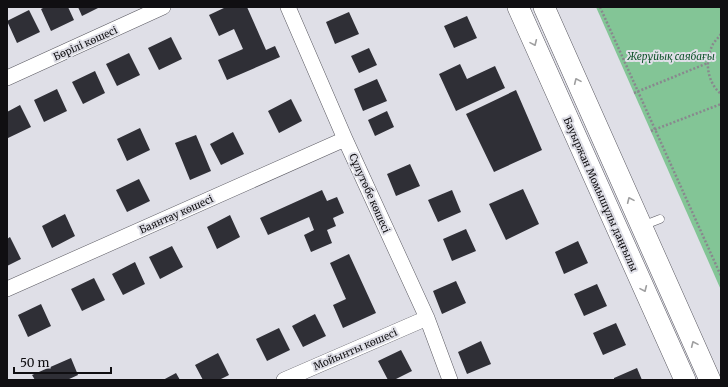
<svg xmlns="http://www.w3.org/2000/svg" width="728" height="387" font-family="Merriweather,serif">
<style>
.green{fill:#83c596}
.building{fill:#2f2f36}
.lines{fill:none;stroke-linecap:round;stroke-linejoin:round}
.service-casing{stroke:#5b5a62;stroke-width:9}
.minor-casing{stroke:#5b5a62;stroke-width:16}
.secondary-casing{stroke:#5b5a62;stroke-width:22}
.path{stroke:#89888e;stroke-width:2.5;stroke-dasharray:2 2;stroke-linecap:butt}
.service{stroke:#fff;stroke-width:8}
.minor{stroke:#fff;stroke-width:15}
.secondary{stroke:#fff;stroke-width:21}
.oneway{stroke:#9f9fa0}
.labels{text-anchor:middle;stroke-width:4;stroke-linejoin:round;paint-order:stroke}
.street-label{font-size:10px;fill:#100f12;stroke:#dfdfe7}
.park-label{font-size:10px;font-style:italic;fill:#11532c;stroke:#dfdfe7}
</style>
<rect width="100%" height="100%" fill="#dfdfe7"/>
<!-- green -->
<path class="green" d="M596,7H721V290Z"/>
<!-- building -->
<path class="building" d="M45,7H68L74,20L51,31L41,9Z
M78,7H100L82,16Z
M226,7H247L266,50L275,46L280,57L227,80L218,60L243,49L234,29L219,36L209,15Z
M29,10L40,32L17,43L7,21Z
M349,12L359,34L335,44L326,22Z
M467,16L477,38L454,48L444,26Z
M171,37L182,59L159,70L148,48Z
M369,48L377,65L359,73L351,56Z
M129,53L140,75L117,86L106,64Z
M460,64L467,79L495,66L505,88L456,111L439,74Z
M95,71L105,93L83,104L72,82Z
M377,79L387,101L363,111L354,89Z
M57,89L67,111L44,122L34,100Z
M516,90L542,150L494,172L466,114Z
M291,99L302,121L279,133L268,111Z
M20,105L31,127L8,138L7,135V112Z
M387,111L394,127L375,136L368,120Z
M140,128L150,150L127,161L117,139Z
M233,132L244,154L221,165L210,144Z
M196,135L211,171L190,180L175,143Z
M410,164L420,186L396,196L387,174Z
M139,179L150,201L127,212L116,190Z
M523,189L539,224L506,240L489,204Z
M322,190L327,201L337,197L344,213L333,218L336,226L327,230L332,243L311,252L304,235L314,230L309,217L268,235L260,218Z
M452,190L461,212L438,222L428,200Z
M65,214L75,236L52,248L42,226Z
M230,215L240,237L217,249L207,227Z
M466,229L476,251L452,261L443,239Z
M10,237L21,259L7,266V239Z
M578,241L588,263L564,274L555,252Z
M172,246L183,267L160,279L149,257Z
M349,254L376,313L343,328L333,305L346,299L330,263Z
M135,262L145,284L123,295L112,274Z
M94,278L105,300L82,311L71,289Z
M456,281L466,303L442,314L433,291Z
M597,284L607,306L584,316L574,294Z
M41,304L51,326L28,337L18,315Z
M315,314L326,336L303,347L292,326Z
M616,323L626,345L603,355L593,333Z
M279,328L290,350L267,361L256,339Z
M481,341L491,364L467,374L458,352Z
M401,350L412,371L394,380H388L378,361Z
M218,353L229,375L219,380H203L195,365Z
M71,358L78,375L67,380H35L32,375Z
M637,368L642,380H614V378Z
M176,373L180,380H163Z"/>
<g class="lines">
<defs>
<path id="service" d="M642,226L660,219"/>
<path id="minor" d="M288,7L345,139L427,318L450,380
M7,78L163,7
M7,289L345,139
M284,380L427,318"/>
<path id="secondary" d="M518,7L685,380
M544,7L710,380"/>
</defs>
<!-- service casing -->
<use href="#service" class="service-casing"/>
<!-- minor casing -->
<use href="#minor" class="minor-casing"/>
<!-- secondary casing -->
<use href="#secondary" class="secondary-casing"/>
<!-- path -->
<path class="path" d="M600,7L721,276
M721,34C718,38 715,41 713,44C704,61 707,82 721,94
M634,93L708,63
M651,131L721,104"/>
<!-- service -->
<use href="#service" class="service"/>
<!-- minor -->
<use href="#minor" class="minor"/>
<!-- secondary -->
<use href="#secondary" class="secondary"/>
</g>
<!-- one-way arrows -->
<defs><path id="oneway-chevron" d="M-2-3.5L2.5 0L-2 3.5" fill="none" stroke-width="1.6" stroke-linecap="round" stroke-linejoin="round"/></defs>
<g class="oneway">
<use href="#oneway-chevron" transform="translate(534 43) rotate(66)"/>
<use href="#oneway-chevron" transform="translate(577 81) rotate(-114)"/>
<use href="#oneway-chevron" transform="translate(630 200) rotate(-114)"/>
<use href="#oneway-chevron" transform="translate(644 289) rotate(66)"/>
<use href="#oneway-chevron" transform="translate(694 344) rotate(-114)"/>
</g>
<g class="labels">
<!-- street labels -->
<g class="street-label">
<text transform="translate(85 43) rotate(-24)" y="4">Бөрілі көшесі</text>
<text transform="translate(370 193) rotate(66)" y="4">Сұлутөбе көшесі</text>
<text transform="translate(601 194) rotate(66)" y="4">Бауыржан Момышұлы даңғылы</text>
<text transform="translate(176 214) rotate(-24)" y="4">Баянтау көшесі</text>
<text transform="translate(355 349) rotate(-23)" y="4">Мойынты көшесі</text>
</g>
<!-- park labels -->
<g class="park-label">
<text x="671" y="60">Жерұйық саябағы</text>
</g>
</g>
<!-- border -->
<rect width="728" height="387" fill="none" stroke="#100f12" stroke-width="16"/>
<!-- scale -->
<path d="M14 367v6h97v-6" fill="none" stroke="#100f12" stroke-width="2"/>
<text x="20" y="367" font-size="12" fill="#100f12" stroke="#dfdfe7" stroke-width="3" paint-order="stroke">50 m</text>
</svg>
